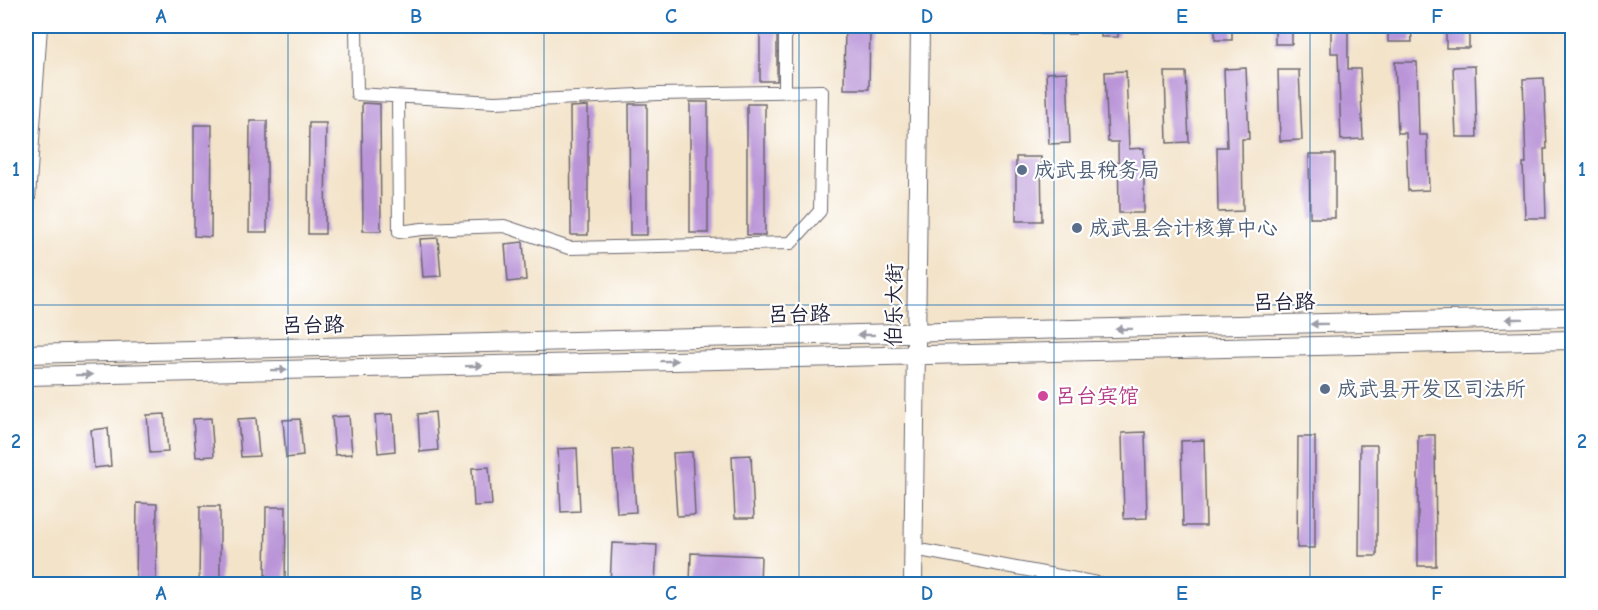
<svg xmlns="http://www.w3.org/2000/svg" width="1598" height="610" font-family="'Comic Neue','LXGW WenKai TC',sans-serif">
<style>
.building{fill:#ba95d8}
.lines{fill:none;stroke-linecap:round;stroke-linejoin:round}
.street-casing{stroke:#6b666d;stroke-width:14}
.secondary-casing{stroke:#6b666d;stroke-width:20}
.street{stroke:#fff;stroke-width:12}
.secondary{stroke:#fff;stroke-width:18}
.oneway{fill:#9c9ca7}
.grid{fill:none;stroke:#1f6fb2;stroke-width:1.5;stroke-opacity:0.55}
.service-dot{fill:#5c6f8a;stroke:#fff;stroke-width:2}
.hotel-dot{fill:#d1479c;stroke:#fff;stroke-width:2}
.labels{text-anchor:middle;stroke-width:4.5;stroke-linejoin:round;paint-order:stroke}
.service-label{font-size:21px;fill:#4e5e75;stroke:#fff;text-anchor:start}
.street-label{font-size:21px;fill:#22223b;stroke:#fff}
.hotel-label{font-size:21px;fill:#b23c85;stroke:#fff;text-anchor:start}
.neatline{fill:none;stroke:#1f6fb2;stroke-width:2}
.grid-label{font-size:20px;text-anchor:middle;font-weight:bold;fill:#1f6fb2}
</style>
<rect width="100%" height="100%" fill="#fff"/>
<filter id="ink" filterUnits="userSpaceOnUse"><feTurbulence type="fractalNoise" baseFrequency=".0167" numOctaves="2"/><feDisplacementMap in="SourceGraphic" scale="12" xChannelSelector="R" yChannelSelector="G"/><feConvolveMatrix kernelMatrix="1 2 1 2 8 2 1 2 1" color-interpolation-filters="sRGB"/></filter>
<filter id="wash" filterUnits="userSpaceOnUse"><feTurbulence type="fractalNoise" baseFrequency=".008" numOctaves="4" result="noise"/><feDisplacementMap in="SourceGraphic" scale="24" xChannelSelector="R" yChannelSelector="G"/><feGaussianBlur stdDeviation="1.35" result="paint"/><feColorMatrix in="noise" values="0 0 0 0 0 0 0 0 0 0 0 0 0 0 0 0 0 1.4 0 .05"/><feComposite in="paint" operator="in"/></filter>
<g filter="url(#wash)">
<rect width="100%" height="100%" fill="#f3e3c9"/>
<g id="blocks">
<!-- building -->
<path class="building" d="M760,26H777V81H760Z
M845,26H870L869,89H844Z
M1040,26H1075V34H1040Z
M1101,26H1118V37H1101Z
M1215,26H1232V40H1215Z
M1275,26H1292V44H1275Z
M1331,26H1348V69H1360L1363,139L1341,140L1338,53H1331Z
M1388,26H1411L1412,42H1388Z
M1446,26H1469V48H1446Z
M1395,62H1417L1419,135H1427L1429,190L1408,191L1406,133H1398Z
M1475,66L1477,137H1456L1453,67Z
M1246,68L1249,139H1242L1243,211L1218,212L1217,147H1227L1224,69Z
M1278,70H1299L1302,140L1280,141Z
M1126,71L1129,149L1144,148V213H1119L1118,142H1108L1105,72Z
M1067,72L1070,143L1049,144L1046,73Z
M1165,72H1186L1189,142L1167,143Z
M1544,78L1547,149H1544L1546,218H1525L1523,163H1526L1523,79Z
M690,102H708V233H690Z
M362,103L380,104L381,231H363Z
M629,104H647V235H630Z
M747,104H765V235H747Z
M588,106V235H571L570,107Z
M250,121H267V232H249Z
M309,123H326L325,234H308Z
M194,125H212L211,237L194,236Z
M1309,154H1335V218H1310Z
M1016,157H1041L1042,221H1016Z
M438,238L441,276L423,277L420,239Z
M523,242L526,280L508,282L505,244Z
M435,412L438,450L420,452L418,414Z
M165,414L168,452L150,453L147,415Z
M393,414L395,451L378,453L375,415Z
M349,416L352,454L335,455L332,417Z
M211,418L214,456L196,457L193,419Z
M256,418L259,456L241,457L238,419Z
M300,419L303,456L286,458L283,420Z
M108,428L111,466L94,468L91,430Z
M1145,432L1147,518L1124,519L1122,433Z
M1418,435H1435L1436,566H1418Z
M1298,437H1315V548H1297Z
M1204,440L1206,526H1183L1181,441Z
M1360,445H1377V556H1359Z
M577,448L580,511L561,512L558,449Z
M632,449L636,512L617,513L613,450Z
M692,452L695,515L677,516L673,453Z
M751,455L754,518H735L732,456Z
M489,467L492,505L474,506L472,468Z
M137,503L157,504L156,585H136Z
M200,506H220V585H199Z
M266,507H286L285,585H265Z
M612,543L657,545L655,585H610Z
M691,553L761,556L760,585H690Z"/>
</g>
</g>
<g filter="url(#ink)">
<use href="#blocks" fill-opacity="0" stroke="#6b666d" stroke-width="1.5"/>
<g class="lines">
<defs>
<path id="street" d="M356,26L357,94L495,102L658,94L822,91L820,211L791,243L569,248L504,226L422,229L399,232L398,97
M785,26V92
M914,549L1103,584"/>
<path id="secondary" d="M26,198L38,26
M26,354L1572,317
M26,376L1572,340
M913,584L920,26"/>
</defs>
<!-- street casing -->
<use href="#street" class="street-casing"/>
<!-- secondary casing -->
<use href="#secondary" class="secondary-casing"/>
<!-- street -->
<use href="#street" class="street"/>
<!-- secondary -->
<use href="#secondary" class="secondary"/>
</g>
<!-- one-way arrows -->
<defs><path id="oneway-solid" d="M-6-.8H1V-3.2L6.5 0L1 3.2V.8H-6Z" transform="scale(1.5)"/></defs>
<g class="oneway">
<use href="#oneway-solid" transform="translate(1514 319) rotate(179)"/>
<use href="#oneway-solid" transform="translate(1319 324) rotate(179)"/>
<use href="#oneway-solid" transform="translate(1124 329) rotate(179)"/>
<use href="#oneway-solid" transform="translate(866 335) rotate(179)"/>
<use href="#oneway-solid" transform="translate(669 361) rotate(-1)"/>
<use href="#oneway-solid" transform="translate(474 366) rotate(-1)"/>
<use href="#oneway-solid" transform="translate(279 370) rotate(-1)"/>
<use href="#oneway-solid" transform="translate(84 375) rotate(-1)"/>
</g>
</g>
<!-- grid -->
<path class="grid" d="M288,26V584M544,26V584M799,26V584M1054,26V584M1310,26V584M26,305H1572"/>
<!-- markers -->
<g class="service-dot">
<circle cx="1022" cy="170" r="6"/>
<circle cx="1077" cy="228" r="6"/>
<circle cx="1325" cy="389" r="6"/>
</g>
<circle class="hotel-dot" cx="1043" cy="396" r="6"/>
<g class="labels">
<!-- service labels -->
<g class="service-label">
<text x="1034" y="177">成武县税务局</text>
<text x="1089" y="235">成武县会计核算中心</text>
<text x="1337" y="396">成武县开发区司法所</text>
</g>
<!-- street labels -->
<g class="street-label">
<text transform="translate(1284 302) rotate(-1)" y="7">吕台路</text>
<text transform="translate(894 305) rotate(-89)" y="7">伯乐大街</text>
<text transform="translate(799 314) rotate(-1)" y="7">吕台路</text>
<text transform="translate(313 325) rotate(-1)" y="7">吕台路</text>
</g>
<!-- hotel labels -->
<g class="hotel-label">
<text x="1055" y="403">吕台宾馆</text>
</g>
</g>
<!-- margin -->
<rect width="1598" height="610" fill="none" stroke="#fff" stroke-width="66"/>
<rect x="33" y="33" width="1532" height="544" class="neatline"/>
<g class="grid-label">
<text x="161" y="23">A</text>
<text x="416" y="23">B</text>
<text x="671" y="23">C</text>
<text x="927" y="23">D</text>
<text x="1182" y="23">E</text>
<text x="1437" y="23">F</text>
<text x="16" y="176">1</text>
<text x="1582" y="176">1</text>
<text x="16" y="448">2</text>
<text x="1582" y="448">2</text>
<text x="161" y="600">A</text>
<text x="416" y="600">B</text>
<text x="671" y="600">C</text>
<text x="927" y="600">D</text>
<text x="1182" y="600">E</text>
<text x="1437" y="600">F</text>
</g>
</svg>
